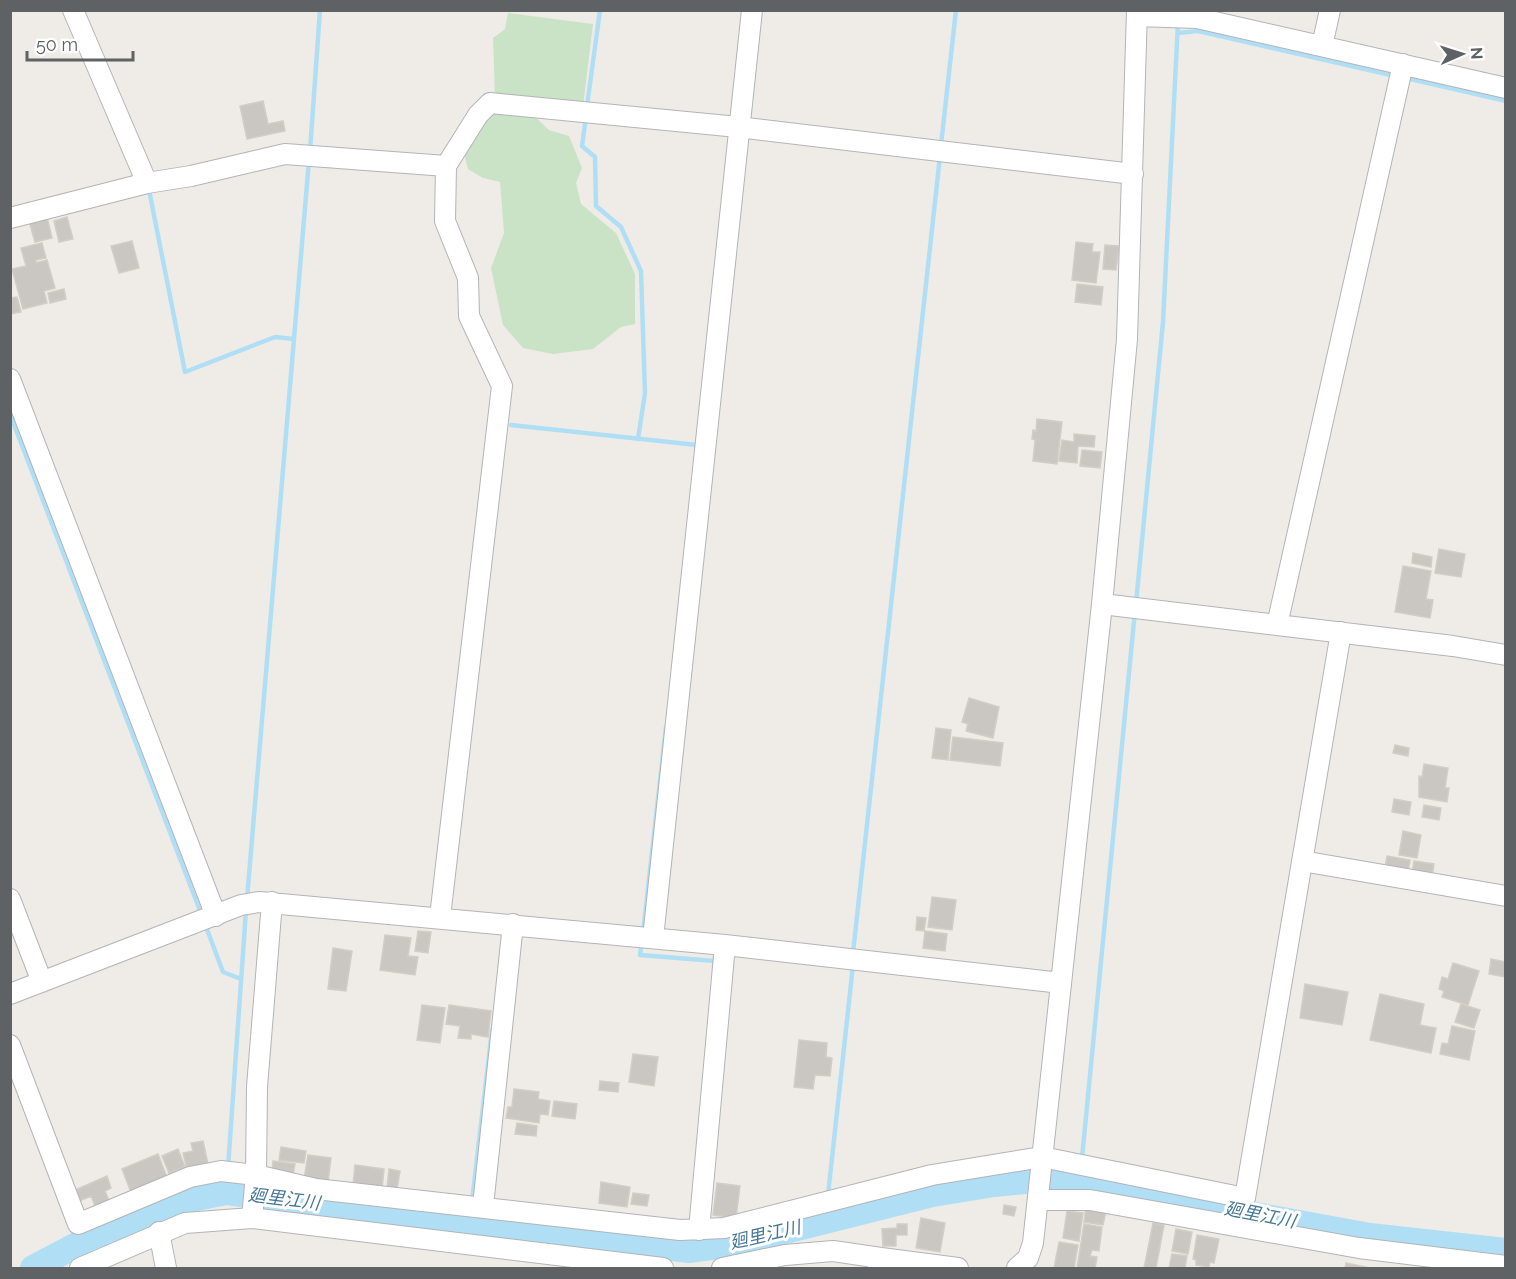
<svg xmlns="http://www.w3.org/2000/svg" width="1516" height="1279" font-family="Raleway,'Noto Sans JP',sans-serif">
<style>
.green{fill:#cae3c6}
.lines{fill:none;stroke-linecap:round;stroke-linejoin:round}
.stream{stroke:#b0dff5;stroke-width:4.5}
.river{stroke:#b0dff5;stroke-width:26}
.building{fill:#cac7c3;stroke:#d3cdc6;stroke-width:1.5}
.minor-casing{stroke:#b2b4b7;stroke-width:22}
.minor{stroke:#fff;stroke-width:20}
.labels{text-anchor:middle;stroke-width:6;stroke-linejoin:round;paint-order:stroke}
.water-label{font-size:18px;font-style:italic;fill:#477796;stroke:#fff}
</style>
<rect width="100%" height="100%" fill="#efece7"/>
<!-- green -->
<path class="green" d="M508,13L593,24L583,107L495,97L493,38L505,29Z
M496,111L534,116L549,130L569,136L582,168L576,183L581,204L616,233L635,274V324L621,327L593,349L553,354L523,348L503,325L491,268L504,233L500,182L483,178L468,169L463,150L481,121Z"/>
<g class="lines">
<!-- stream -->
<path class="stream" d="M1178,33L1198,31L1395,76
M1406,78L1506,101
M587,106L600,10
M586,117L582,146L595,157L596,206L621,227L641,271L645,393L638,439
M941,145L956,10
M310,151L320,10
M150,195L185,372L275,337L294,339
M10,414L202,916
M511,425L697,445L696,450
M1136,603L1163,322L1178,22
M247,899L309,160
M205,924L223,972L241,979
M643,933L666,727
M642,941L640,955L715,961L714,966
M853,953L940,156
M1082,1158L1135,611
M228,1168L246,910
M1080,1179L1081,1170
M226,1192L227,1176
M828,1195L853,965
M472,1201L492,1030
M825,1221L826,1206
M470,1224L471,1212
M688,1240L689,1250"/>
<!-- river -->
<path class="river" d="M33,1268L92,1237L177,1202L226,1192L357,1211L689,1250L733,1244L933,1194L994,1184L1046,1179H1080L1136,1193L1370,1236L1506,1251"/>
</g>
<!-- building -->
<path class="building" d="M263,101L268,124L283,121L285,131L247,139L240,106Z
M47,217L52,238L35,242L29,221Z
M67,217L73,239L59,242L54,221Z
M132,241L139,268L119,273L111,246Z
M1076,242L1093,244L1092,252H1100L1096,283L1072,280Z
M42,243L46,258L36,260V263L47,260L55,288L44,291L47,303L23,309L12,269L26,266L21,248Z
M1105,245L1119,246L1116,270L1103,269Z
M1077,284L1103,287L1101,305L1075,302Z
M64,289L66,299L50,303L48,293Z
M17,297L21,312L10,314V298Z
M1037,419L1062,422L1057,464L1033,461L1035,440L1032,439L1033,430L1036,431Z
M1074,434L1095,436L1094,447L1078,446L1077,463L1059,461L1062,440L1074,442Z
M1082,450L1102,452L1100,468L1080,466Z
M1439,549L1465,554L1461,577L1435,573Z
M1413,553L1432,557L1431,567L1412,563Z
M1403,566L1431,571L1426,599L1433,600L1430,618L1395,612Z
M969,698L999,707L993,738L966,731L968,724L962,722Z
M936,728L951,730L948,760L932,758Z
M953,737L1003,743L1000,766L950,760Z
M1395,745L1409,748L1408,756L1393,753Z
M1424,764L1448,768L1445,788H1449L1447,802L1419,797V776L1422,777Z
M1394,799L1411,802L1409,815L1392,812Z
M1424,805L1441,808L1439,820L1422,817Z
M1403,831L1421,835L1417,858L1399,855Z
M1387,856L1410,860L1408,872L1385,868Z
M1414,861L1434,864L1432,877L1412,873Z
M932,897L956,900L952,930L928,927Z
M917,917L926,918L924,931L916,930Z
M418,931L431,932L428,953L415,951Z
M925,931L947,934L945,951L923,948Z
M385,935L411,938L408,956L418,957L415,975L380,970Z
M333,948L352,951L346,991L328,989Z
M1491,959L1506,962V977L1489,974Z
M1453,963L1479,971L1468,1005L1442,997L1444,991L1439,989L1442,977L1448,979Z
M1305,984L1348,992L1342,1025L1300,1018Z
M1380,994L1424,1004L1420,1025L1436,1028L1431,1053L1370,1040Z
M1461,1004L1480,1010L1474,1028L1455,1022Z
M422,1005L445,1008L440,1043L417,1040Z
M449,1005L491,1011L488,1037L471,1034V1039L458,1038L460,1026L446,1024Z
M1452,1026L1475,1031L1469,1060L1440,1054L1442,1043L1448,1044Z
M799,1040L827,1043L826,1057L832,1058L830,1076L815,1075L813,1089L794,1087Z
M633,1054L658,1057L654,1086L629,1082Z
M600,1081L619,1083L618,1092L599,1090Z
M514,1089L539,1092L538,1099L550,1101L548,1115L540,1114L539,1123L506,1118L508,1107H512Z
M554,1101L577,1104L575,1119L552,1116Z
M517,1123L537,1126L536,1136L515,1134Z
M203,1141L208,1164L187,1169L183,1153L193,1151L191,1143Z
M281,1147L306,1151L304,1163L279,1160Z
M178,1149L185,1167L169,1173L162,1156Z
M158,1154L168,1180L132,1195L122,1169Z
M308,1155L331,1158L328,1182L304,1179Z
M273,1161L295,1164L293,1175L272,1173Z
M355,1165L384,1169L382,1189L353,1185Z
M389,1169L400,1171L397,1189L387,1188Z
M107,1176L111,1188L105,1191L111,1205L97,1211L91,1196L77,1202L73,1191Z
M601,1182L630,1187L627,1207L599,1203Z
M717,1183L740,1186L736,1218L713,1215Z
M633,1193L649,1195L647,1206L631,1204Z
M1004,1205L1016,1207L1014,1216L1003,1214Z
M1086,1207L1106,1211L1103,1225L1084,1222Z
M1067,1211L1083,1213L1079,1241L1063,1238Z
M921,1218L945,1223L940,1252L916,1248Z
M1153,1223L1164,1225L1156,1268H1144Z
M897,1224H907V1235H896V1246H883L882,1229L897,1228Z
M1084,1224L1102,1227L1099,1251L1092,1250L1090,1256L1097,1257L1095,1268H1077Z
M1176,1229L1192,1232L1188,1254L1172,1251Z
M1197,1235L1219,1239L1214,1263L1210,1262L1209,1267L1196,1265V1260L1193,1259Z
M1059,1242L1078,1245L1074,1268H1054Z
M1172,1254L1187,1256L1185,1268H1169Z
M1346,1263L1370,1268H1345Z"/>
<g class="lines">
<defs>
<path id="minor" d="M73,10L147,183
M1137,16L1197,18L1506,88
M1322,46L1330,10
M10,218L147,183L191,176L285,154L446,166
M10,379L216,916
M1102,604L1453,646L1506,655
M1277,625L1403,64
M1302,861L1506,896
M10,899L42,982
M440,917L502,386L469,316L468,278L445,221L446,166L478,115L490,103L738,127L1133,174
M653,938L752,10
M10,994L241,905L259,902L725,945L1061,983
M10,1045L78,1224L190,1177L221,1171L256,1175L316,1189L680,1230L724,1228L932,1175L1042,1157L1245,1198L1341,632
M1038,1200H1090L1359,1248L1506,1266
M483,1206L513,924
M252,1218L256,1175L257,1087L272,902
M699,1230L725,945
M159,1232L166,1268
M80,1268L185,1223L252,1218L663,1268
M722,1268L785,1255L833,1251L881,1258
M878,1268L881,1258L958,1268
M1017,1268L1028,1258L1033,1243L1102,604L1127,339L1137,10"/>
</defs>
<!-- minor casing -->
<use href="#minor" class="minor-casing"/>
<!-- minor -->
<use href="#minor" class="minor"/>
</g>
<g class="labels">
<!-- water labels -->
<g class="water-label">
<text transform="translate(284 1199) rotate(7)" y="6">廻里江川</text>
<text transform="translate(1260 1215) rotate(11)" y="6">廻里江川</text>
<text transform="translate(765 1235) rotate(-13)" y="6">廻里江川</text>
</g>
</g>
<!-- border -->
<rect width="1516" height="1279" fill="none" stroke="#5e6265" stroke-width="24"/>
<!-- north arrow -->
<g transform="translate(1462 54) rotate(87)" stroke="#ffffff" stroke-width="4.5" paint-order="stroke">
<path d="M0-4.5L10 22L0 15L-10 22Z" fill="#5e6265"/>
<text y="-9" font-size="16" font-weight="bold" text-anchor="middle" fill="#5e6265">N</text>
</g>
<!-- scale -->
<path d="M27 51v9h106v-9" fill="none" stroke="#5e6265" stroke-width="3"/>
<text x="36" y="51" font-size="18" fill="#5e6265" stroke="#ffffff" stroke-width="4.5" paint-order="stroke">50 m</text>
</svg>
